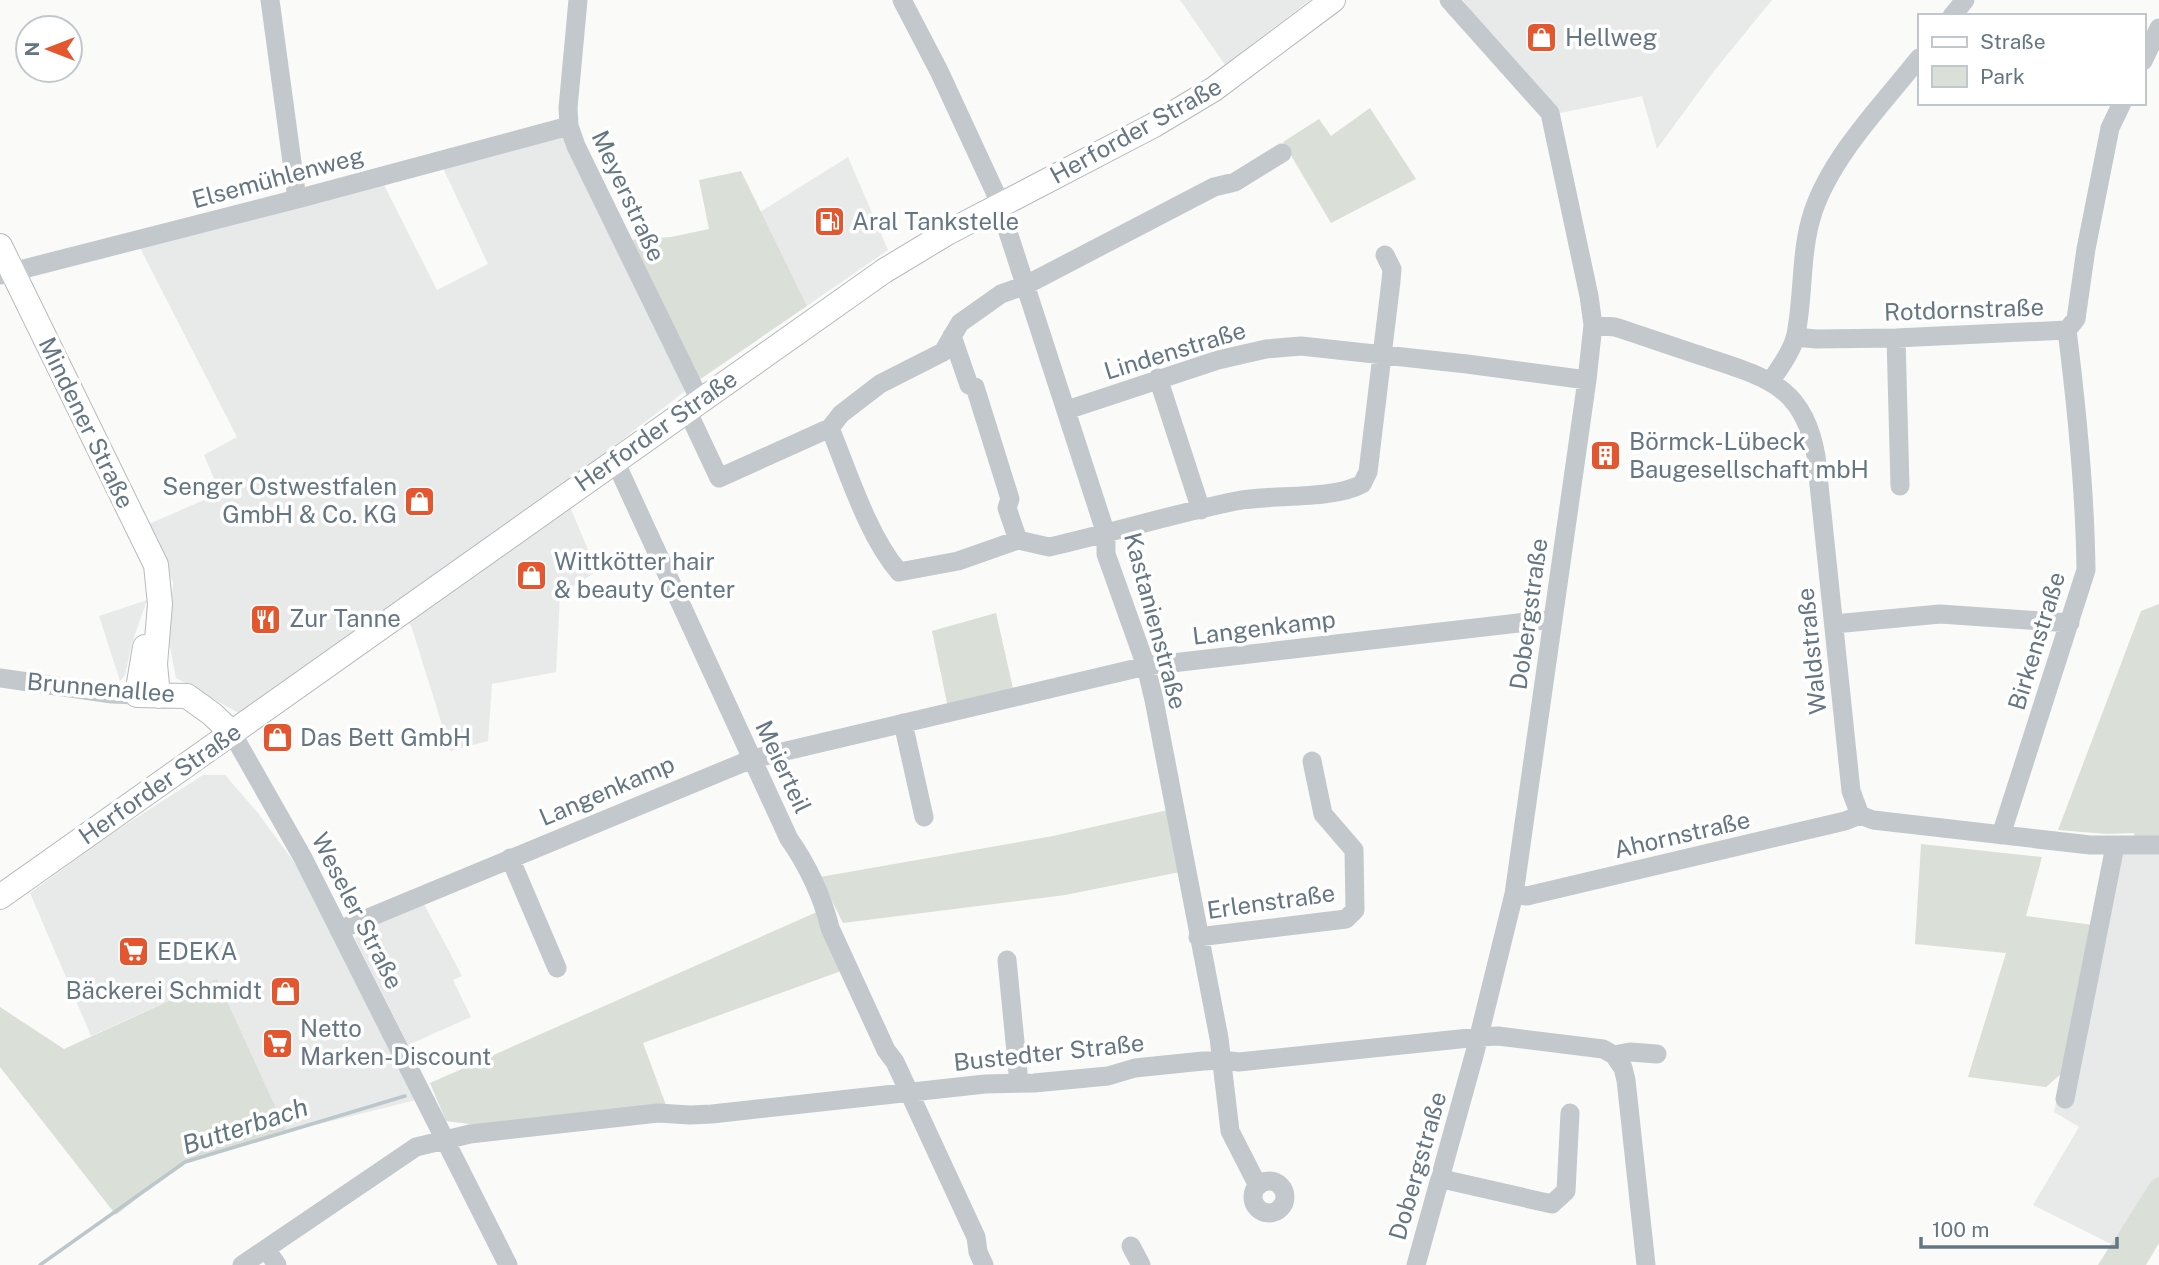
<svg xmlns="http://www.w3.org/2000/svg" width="2159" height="1265" font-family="'Public Sans',sans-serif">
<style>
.built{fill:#e8e9e9}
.green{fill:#dadfd7}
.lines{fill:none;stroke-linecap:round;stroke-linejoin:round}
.stream{stroke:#bbc7cb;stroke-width:3.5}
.major-casing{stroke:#b5babe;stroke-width:26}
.minor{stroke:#c3c8cc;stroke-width:19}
.major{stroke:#fff;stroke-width:24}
.labels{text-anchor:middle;stroke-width:7;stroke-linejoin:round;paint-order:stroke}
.poi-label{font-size:24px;fill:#657683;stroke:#fff;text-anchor:start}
.street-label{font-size:24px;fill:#657683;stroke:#fff}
.water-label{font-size:26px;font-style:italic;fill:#60757c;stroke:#fff}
</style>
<rect width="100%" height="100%" fill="#fafaf8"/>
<!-- built -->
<path class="built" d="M1180,0H1310L1225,65Z
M1463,0H1772L1714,71L1657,149L1642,96L1556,114L1478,23Z
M569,132L696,376L702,378L562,486L244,716L176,678L169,642L173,582L149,524L220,493L204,455L237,437L139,246L382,181L437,290L488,264L442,166Z
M848,157L888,250L807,306L760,212Z
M570,507L597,571L560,595L556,672L492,684L488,741L450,751L412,628L406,618Z
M147,600L132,643L125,675L120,681L99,616Z
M203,775H225L258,813L302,873L416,1100L287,1132L217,979L91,1036L30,893L108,836Z
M2159,852V1176L2151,1181L2111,1244L2033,1205L2079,1127L2054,1112L2093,925L2121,854Z
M424,904L462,976L453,980L471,1017L408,1045L355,939L361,930Z"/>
<!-- green -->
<path class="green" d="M1370,108L1416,179L1331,223L1283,142L1319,119L1331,136Z
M741,171L807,306L702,378L696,376L630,240L671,237L709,229L699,180Z
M2159,604V837L2135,839L2134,833L2107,834L2058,830L2141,611Z
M996,613L1014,693L948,708L932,631Z
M1168,810L1180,872L1065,895L843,923L820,877L1053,836Z
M1921,844L2042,857L2026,916L2093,925L2062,1073L2046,1087L1968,1077L2006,953L1915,944Z
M817,912L844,970L643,1043L667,1108L485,1126L446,1121L430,1083Z
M217,979L287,1132L184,1161L116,1215L0,1067V1007L64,1049Z
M2159,1176V1243L2146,1265H2098L2151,1181Z"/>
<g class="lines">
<!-- stream -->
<path class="stream" d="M40,1265L185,1162L405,1096"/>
<defs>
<path id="major" d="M0,246L156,565L160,604L155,664L158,696
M145,647L137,695L187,696L212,714L232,733
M0,897L884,271L947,233L1154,125L1214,89L1333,0"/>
</defs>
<!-- major casing -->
<use href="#major" class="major-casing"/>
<!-- minor -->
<path class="minor" d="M270,0L297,199
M578,0L568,108L569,126L576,146L700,400
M902,0L939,71L995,192L1106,534V554L1146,666L1154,700L1219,1038L1230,1131L1258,1186
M1952,16L1965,0
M2143,61L2159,28
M1282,153L1235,182L1214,187L1026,285L1001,294L960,323L943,352L880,384L841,414L830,428C848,472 868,536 899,572L958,561L1018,540L1049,547C1111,533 1173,514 1236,501C1271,494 1333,500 1362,484L1368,472L1391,281L1392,269L1385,255
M0,275L297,199L569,126
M1593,325L1615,327C1646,337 1677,348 1708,358C1767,378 1804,386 1816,456L1851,791L1860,815L1873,820L2090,845H2159
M952,336L969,385L975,387L1010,499L1007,508L1018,540
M1796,337L1816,339L1896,338L2067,330L2076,319L2086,249L2110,128L2122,103
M1896,338L1900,486
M1158,378L1201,510
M1771,381C1780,367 1793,350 1796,334C1804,294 1800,251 1813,212C1832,155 1883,104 1919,58
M687,410L719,478L830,428
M1067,410L1218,360L1266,349L1301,346L1467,364L1587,380
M615,461L789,839C807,864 823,898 830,928L886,1050L895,1062L976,1237L978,1252L984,1265
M1834,624L1940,614L2070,623
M0,678L112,694L137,695
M903,723L924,817
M232,733L303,858L508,1265
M2001,835L2086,570C2085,490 2077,410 2067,330
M510,858L557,968
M1514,894L1527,896L1845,821L1860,815
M339,930L752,759L1146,666L1553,619
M1198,937L1346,919L1355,910L1354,850L1323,814L1312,761
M1007,960L1019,1083
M1614,1055L1623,1068L1626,1080L1646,1265
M2065,1099L2115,846
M1442,1179L1552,1204L1566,1191L1570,1113
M1253 1197a16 16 0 1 1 32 0a16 16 0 1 1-32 0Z
M1131,1246L1141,1265
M266,1249L277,1265
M242,1265L416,1147L470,1134L658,1113L690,1115L712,1114L985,1084L1034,1083L1108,1076L1135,1068L1203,1061L1222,1060L1239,1062L1479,1037L1498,1036L1603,1049L1614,1055L1630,1052L1657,1054
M1416,1265L1475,1052L1514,894L1587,380L1593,325L1589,296L1550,113L1449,0"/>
<!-- major -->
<use href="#major" class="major"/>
</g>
<!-- icons -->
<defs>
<symbol id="shop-square" viewBox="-11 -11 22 22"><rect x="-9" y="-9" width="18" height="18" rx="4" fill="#e4572e" stroke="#fff"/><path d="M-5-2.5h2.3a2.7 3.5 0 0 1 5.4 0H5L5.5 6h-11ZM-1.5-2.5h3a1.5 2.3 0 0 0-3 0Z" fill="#fff"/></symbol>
<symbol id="fuel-square" viewBox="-11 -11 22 22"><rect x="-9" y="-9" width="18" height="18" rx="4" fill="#e4572e" stroke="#fff"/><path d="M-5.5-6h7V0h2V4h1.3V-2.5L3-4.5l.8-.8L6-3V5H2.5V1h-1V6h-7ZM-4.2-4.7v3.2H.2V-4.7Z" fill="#fff"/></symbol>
<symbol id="building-square" viewBox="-11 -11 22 22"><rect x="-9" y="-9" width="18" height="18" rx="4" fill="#e4572e" stroke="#fff"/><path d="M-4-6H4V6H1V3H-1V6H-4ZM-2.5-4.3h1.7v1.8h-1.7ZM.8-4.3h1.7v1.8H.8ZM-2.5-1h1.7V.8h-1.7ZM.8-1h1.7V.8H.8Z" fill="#fff"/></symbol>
<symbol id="restaurant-square" viewBox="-11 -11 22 22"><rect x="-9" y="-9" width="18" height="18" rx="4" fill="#e4572e" stroke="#fff"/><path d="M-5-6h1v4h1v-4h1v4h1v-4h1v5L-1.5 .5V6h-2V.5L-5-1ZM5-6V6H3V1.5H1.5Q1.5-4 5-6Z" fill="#fff"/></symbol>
<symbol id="supermarket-square" viewBox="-11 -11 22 22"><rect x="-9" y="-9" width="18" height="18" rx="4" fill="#e4572e" stroke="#fff"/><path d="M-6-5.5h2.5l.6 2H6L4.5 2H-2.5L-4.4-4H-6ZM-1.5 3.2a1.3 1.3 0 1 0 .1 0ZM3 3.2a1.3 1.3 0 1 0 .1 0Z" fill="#fff"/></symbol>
</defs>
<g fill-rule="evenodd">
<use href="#shop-square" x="1524" y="20" width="35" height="35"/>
<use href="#fuel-square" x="812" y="204" width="35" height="35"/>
<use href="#building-square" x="1588" y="438" width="35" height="35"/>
<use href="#shop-square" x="402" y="484" width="35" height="35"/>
<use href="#shop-square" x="514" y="558" width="35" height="35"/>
<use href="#restaurant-square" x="248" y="602" width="35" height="35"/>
<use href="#shop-square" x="260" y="720" width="35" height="35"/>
<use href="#supermarket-square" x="116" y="934" width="35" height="35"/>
<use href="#shop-square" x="268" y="974" width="35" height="35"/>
<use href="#supermarket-square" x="260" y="1026" width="35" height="35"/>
</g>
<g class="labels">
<!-- poi labels -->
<g class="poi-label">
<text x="1565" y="46">Hellweg</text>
<text x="852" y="230">Aral Tankstelle</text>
<text x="1629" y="450">Börmck-Lübeck<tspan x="1629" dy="28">Baugesellschaft mbH</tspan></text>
<text x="397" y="495" text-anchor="end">Senger Ostwestfalen<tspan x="397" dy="28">GmbH &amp; Co. KG</tspan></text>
<text x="554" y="570">Wittkötter hair<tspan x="554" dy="28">&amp; beauty Center</tspan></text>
<text x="289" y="627">Zur Tanne</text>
<text x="300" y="746">Das Bett GmbH</text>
<text x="157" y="960">EDEKA</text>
<text x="262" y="999" text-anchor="end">Bäckerei Schmidt</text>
<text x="300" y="1037">Netto<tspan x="300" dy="28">Marken-Discount</tspan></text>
</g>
<!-- street labels -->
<g class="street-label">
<text transform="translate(1136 131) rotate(-29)" y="8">Herforder Straße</text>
<text transform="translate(278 178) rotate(-15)" y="8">Elsemühlenweg</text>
<text transform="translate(628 196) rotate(65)" y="8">Meyerstraße</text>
<text transform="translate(1964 310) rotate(-2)" y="8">Rotdornstraße</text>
<text transform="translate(1175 351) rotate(-17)" y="8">Lindenstraße</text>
<text transform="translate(86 423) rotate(64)" y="8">Mindener Straße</text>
<text transform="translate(656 431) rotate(-35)" y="8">Herforder Straße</text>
<text transform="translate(1529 614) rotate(-82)" y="8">Dobergstraße</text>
<text transform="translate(1155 621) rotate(75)" y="8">Kastanienstraße</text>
<text transform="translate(1264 628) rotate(-7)" y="8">Langenkamp</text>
<text transform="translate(2037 641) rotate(-73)" y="8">Birkenstraße</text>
<text transform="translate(1812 651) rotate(-96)" y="8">Waldstraße</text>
<text transform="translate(101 688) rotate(5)" y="8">Brunnenallee</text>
<text transform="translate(783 767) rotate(65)" y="8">Meierteil</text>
<text transform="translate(160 784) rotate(-35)" y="8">Herforder Straße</text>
<text transform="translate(607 791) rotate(-23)" y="8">Langenkamp</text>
<text transform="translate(1682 835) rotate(-13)" y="8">Ahornstraße</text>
<text transform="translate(1271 902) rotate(-8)" y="8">Erlenstraße</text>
<text transform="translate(357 911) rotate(63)" y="8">Weseler Straße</text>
<text transform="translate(1049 1053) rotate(-6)" y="8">Bustedter Straße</text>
<text transform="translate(1418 1166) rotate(-74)" y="8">Dobergstraße</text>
</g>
<!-- water labels -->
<g class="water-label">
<text transform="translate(245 1126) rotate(-18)" y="9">Butterbach</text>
</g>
</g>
<!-- legend -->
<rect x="1918" y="14" width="228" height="91" fill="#ffffff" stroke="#c1c8cd" stroke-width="2"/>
<rect x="1932" y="37" width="35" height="10" fill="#ffffff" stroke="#c1c8cd" stroke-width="2"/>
<text x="1980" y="49" font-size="21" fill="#657683">Straße</text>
<rect x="1932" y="66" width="35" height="21" fill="#dadfd7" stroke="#c1c8cd" stroke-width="2"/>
<text x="1980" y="84" font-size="21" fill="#657683">Park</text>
<!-- north arrow -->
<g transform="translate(49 49) rotate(270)"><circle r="33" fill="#ffffff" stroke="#c1c8cd" stroke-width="2"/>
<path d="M0-5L12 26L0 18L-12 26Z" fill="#e4572e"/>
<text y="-10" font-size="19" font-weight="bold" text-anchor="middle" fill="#657683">N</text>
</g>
<!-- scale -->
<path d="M1921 1237v10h196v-10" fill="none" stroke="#657683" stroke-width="3.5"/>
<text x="1932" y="1237" font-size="21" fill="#657683" stroke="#ffffff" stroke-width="5" paint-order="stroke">100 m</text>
</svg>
